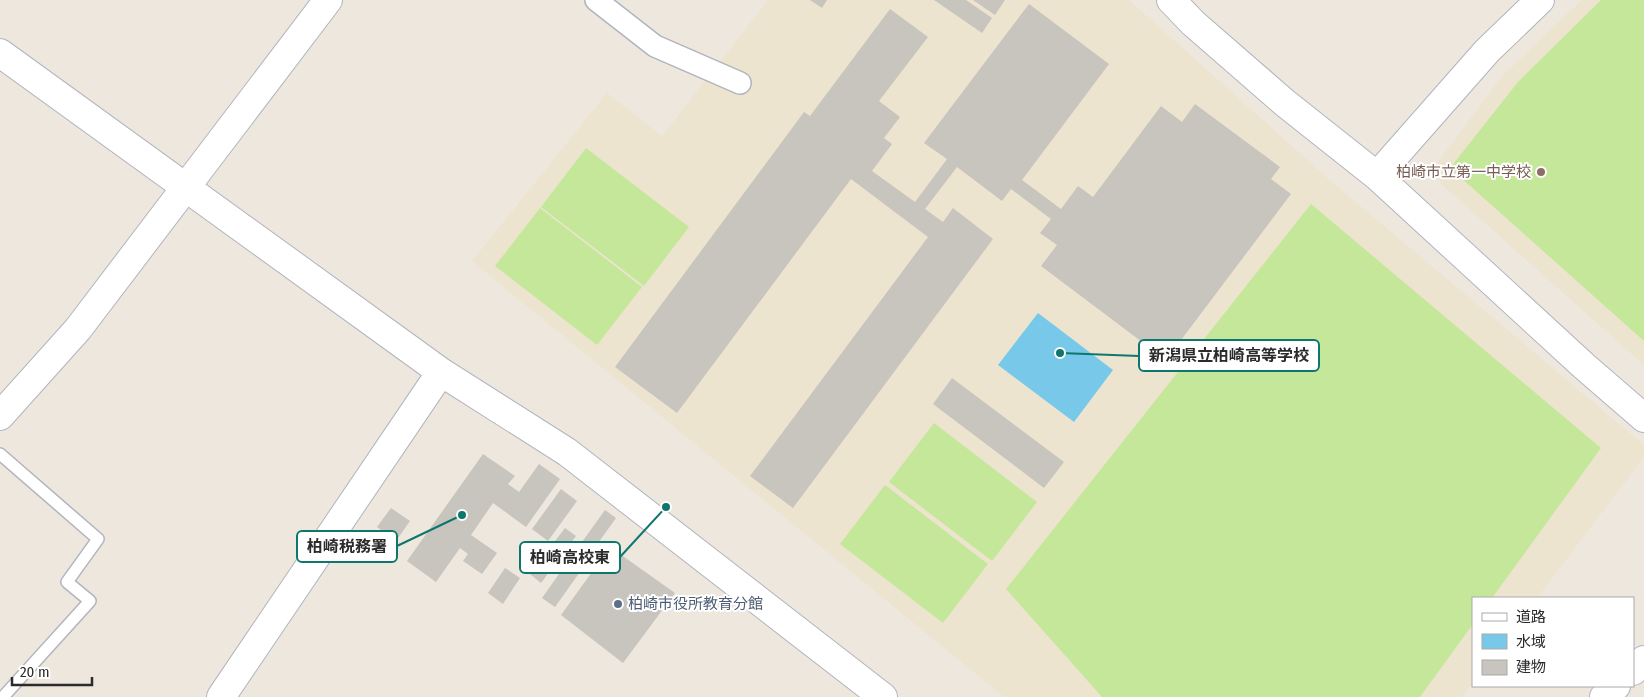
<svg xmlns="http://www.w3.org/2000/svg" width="1644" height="697" font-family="'Fira Sans Condensed','Noto Sans JP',sans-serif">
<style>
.education{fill:#ede4cf}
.pitch{fill:#c4e79a}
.water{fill:#77c8e9}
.building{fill:#c8c4be}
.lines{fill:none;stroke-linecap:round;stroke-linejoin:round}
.lane-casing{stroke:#b2b4be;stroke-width:14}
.street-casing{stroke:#b2b4be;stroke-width:24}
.secondary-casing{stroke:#b2b4be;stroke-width:30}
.lane{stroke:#fff;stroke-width:11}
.street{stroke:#fff;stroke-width:21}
.secondary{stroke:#fff;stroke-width:28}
.education-dot{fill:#8d6e63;stroke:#fff;stroke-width:2}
.service-dot{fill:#5c6f8a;stroke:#fff;stroke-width:2}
.labels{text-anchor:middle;stroke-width:4;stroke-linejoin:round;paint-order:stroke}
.education-label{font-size:15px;fill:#785e54;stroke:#fff;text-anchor:end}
.service-label{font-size:15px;fill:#4e5e75;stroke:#fff;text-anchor:start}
.leader{fill:none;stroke:#0f766e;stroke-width:2}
.callout-dot{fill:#0f766e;stroke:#fff;stroke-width:2}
.callout{fill:#fff;stroke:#0f766e;stroke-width:2}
.callout-label{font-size:16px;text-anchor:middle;font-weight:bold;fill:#2b2b2b}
</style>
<rect width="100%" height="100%" fill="#ede7de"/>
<!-- education -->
<path class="education" d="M768,0H1129L1333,183L1644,445V457L1537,598H1473V683L1462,697H1004L472,261L607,93L662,136Z
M1582,0H1644V365L1440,183L1438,162L1504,74Z"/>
<!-- pitch -->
<path class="pitch" d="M1601,0H1644V341L1450,168L1518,82Z
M586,148L689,227L644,286L541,207Z
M1311,204L1601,448L1492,598H1473V624L1420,697H1102L1006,589Z
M540,208L642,287L597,345L495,266Z
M934,423L1037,502L992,561L889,482Z
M885,485L988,564L943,623L840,544Z"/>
<!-- water -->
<path class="water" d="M1038,313L1113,370L1074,422L998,365Z"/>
<!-- building -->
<path class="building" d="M810,0H827L822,8Z
M934,0H966L992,18L982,33Z
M973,0H1005L995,15Z
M1029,4L1109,64L1022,180L1061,209L1078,186L1093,197L1161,106L1182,122L1195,104L1280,167L1271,179L1291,194L1166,360L1041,266L1057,245L1040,233L1051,219L1011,189L1002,201L957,167L925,209L943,222L953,208L993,239L793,508L750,476L928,237L851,179L677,413L615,367L804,112L810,116L890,9L928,37L879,101L900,117L884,138L892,144L872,171L915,202L947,159L924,143Z
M952,378L1064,462L1044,488L933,404Z
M483,454L515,476L508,484L519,492L539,464L560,479L526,527L493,503L471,535L497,553L482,574L463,561L468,554L460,548L436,582L407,561Z
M561,489L577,501L548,541L532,529Z
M391,508L410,521L396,541L377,527Z
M605,510L616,518L593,550L582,542Z
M565,528L576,536L541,583L530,574Z
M610,547L675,593L623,663L561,615Z
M569,560L582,569L555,607L542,598Z
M505,568L520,578L503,604L488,593Z"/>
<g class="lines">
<defs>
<path id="lane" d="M0,454L98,539L67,582L90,601L3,697"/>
<path id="street" d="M596,0L655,46L740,83"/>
<path id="secondary" d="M1171,0L1193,23L1285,103L1377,176L1584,366L1644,418
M0,53L441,372L567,452L883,697
M1377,176L1487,51L1540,0
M0,416L78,329L328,0
M1633,671L1644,660
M221,697L441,372
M1604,697L1616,686"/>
</defs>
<!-- lane casing -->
<use href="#lane" class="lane-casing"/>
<!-- street casing -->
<use href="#street" class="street-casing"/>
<!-- secondary casing -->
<use href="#secondary" class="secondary-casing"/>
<!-- lane -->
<use href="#lane" class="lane"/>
<!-- street -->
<use href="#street" class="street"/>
<!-- secondary -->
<use href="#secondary" class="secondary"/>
</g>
<!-- markers -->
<circle class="education-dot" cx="1541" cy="172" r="5"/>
<circle class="service-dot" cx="618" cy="604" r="5"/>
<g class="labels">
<!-- education labels -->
<g class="education-label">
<text x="1531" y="177">柏崎市立第一中学校</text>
</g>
<!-- service labels -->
<g class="service-label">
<text x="628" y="609">柏崎市役所教育分館</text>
</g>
</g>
<!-- callouts -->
<path class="leader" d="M1060 353L1139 356M462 515L397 546M666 507L620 557"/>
<g class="callout-dot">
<circle cx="1060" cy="353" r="5"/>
<circle cx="462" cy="515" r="5"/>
<circle cx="666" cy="507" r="5"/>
</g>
<g class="callout">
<rect x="1139" y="340" width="180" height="31" rx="5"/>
<rect x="297" y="531" width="100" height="31" rx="5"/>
<rect x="520" y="542" width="100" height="31" rx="5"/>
</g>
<g class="callout-label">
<text x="1229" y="361">新潟県立柏崎高等学校</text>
<text x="347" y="552">柏崎税務署</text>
<text x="570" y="563">柏崎高校東</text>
</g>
<!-- legend -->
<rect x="1472" y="597" width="162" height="90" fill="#ffffff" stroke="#aaaaaa"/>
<rect x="1482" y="613" width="25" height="8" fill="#ffffff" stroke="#aaaaaa"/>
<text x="1516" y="622" font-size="15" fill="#2b2b2b">道路</text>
<rect x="1482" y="634" width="25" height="15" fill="#77c8e9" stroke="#aaaaaa"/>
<text x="1516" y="647" font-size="15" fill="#2b2b2b">水域</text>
<rect x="1482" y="660" width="25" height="15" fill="#c8c4be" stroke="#aaaaaa"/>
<text x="1516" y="672" font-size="15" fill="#2b2b2b">建物</text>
<!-- scale -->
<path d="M12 677v8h80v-8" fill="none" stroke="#2b2b2b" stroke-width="2.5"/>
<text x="20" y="677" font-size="15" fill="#2b2b2b" stroke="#ffffff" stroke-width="4" paint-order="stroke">20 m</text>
</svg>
